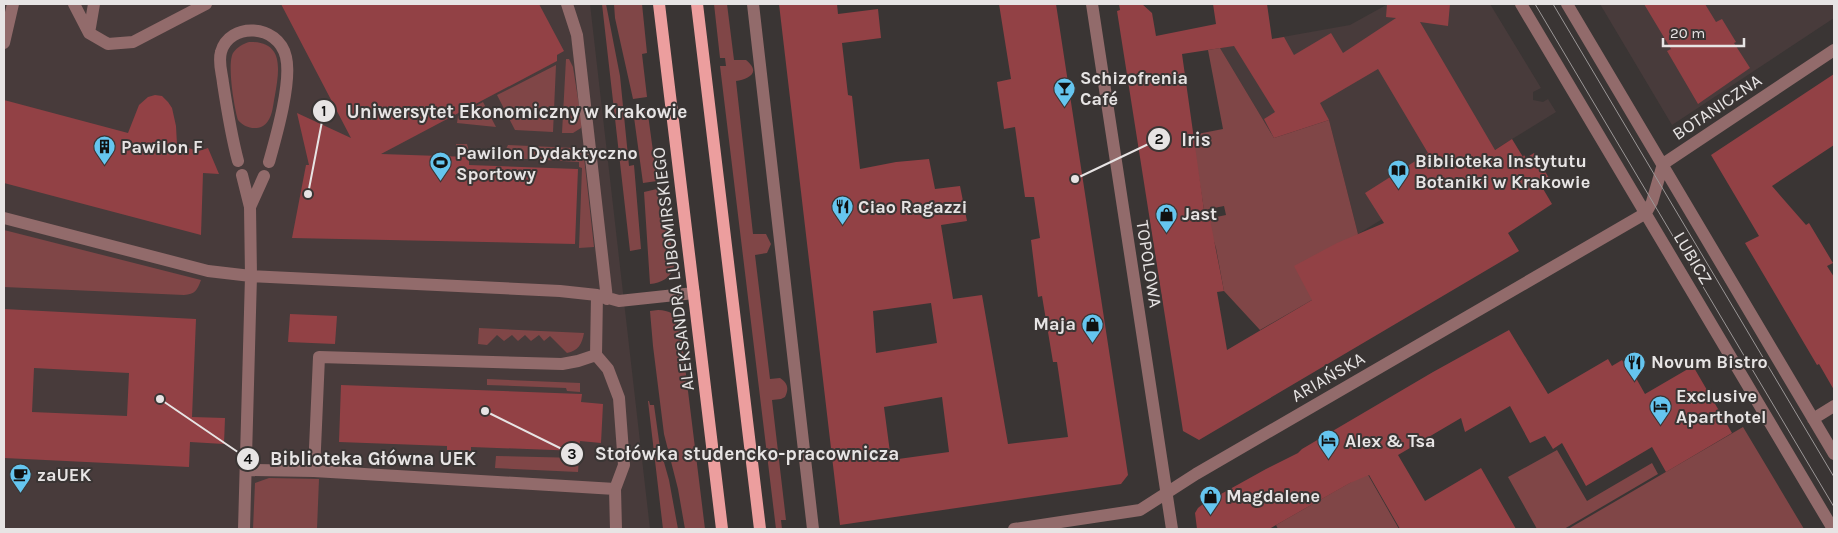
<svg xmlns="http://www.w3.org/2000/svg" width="1838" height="533" font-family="Karla,sans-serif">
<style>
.built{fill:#483b3b}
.green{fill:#804647}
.building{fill:#924145;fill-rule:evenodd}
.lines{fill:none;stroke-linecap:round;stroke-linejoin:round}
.minor{stroke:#926b6b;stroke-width:12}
.major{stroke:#ec9e9e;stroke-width:12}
.tram{stroke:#9b9797;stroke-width:1}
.labels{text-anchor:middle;stroke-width:4;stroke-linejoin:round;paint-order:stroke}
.poi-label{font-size:18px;font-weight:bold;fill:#e7e4e4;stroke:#3a3534;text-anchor:start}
.street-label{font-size:18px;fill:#e7e4e4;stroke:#3a3534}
.leader{fill:none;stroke:#e7e4e4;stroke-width:2}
.callout-dot{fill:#e7e4e4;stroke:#3a3534;stroke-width:2}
.mark-label{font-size:15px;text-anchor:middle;font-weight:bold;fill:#111}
.callout-label{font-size:19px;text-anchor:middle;font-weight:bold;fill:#e7e4e4;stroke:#3a3534;stroke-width:4;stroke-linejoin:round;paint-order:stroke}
</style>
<rect width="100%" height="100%" fill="#3a3534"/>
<!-- built -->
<path class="built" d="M4,4H590L650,529H4Z
M1388,4H1490L1541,88L1533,92V100L1543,102L1548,99L1556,112L1358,234L1329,120L1274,138L1220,48L1350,25Z
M1600,4H1834V18L1672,125Z"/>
<!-- green -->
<path class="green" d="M602,4H606L620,76L629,166L634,165L641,249L630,251Z
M614,4H642L647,53L642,54L647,97L633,99L615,18Z
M714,4H727L734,60H746C762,73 748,79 736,81L753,234H766L771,244L767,253L755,255L770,379L780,378C788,383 789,389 785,397L781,399L772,400L786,520H781L782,529H776L720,66H726L725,58H720Z
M249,42C285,41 279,71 275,95C273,104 273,114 268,121C261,132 245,129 238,120C234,107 227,64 233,53C237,47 243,44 249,42Z
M1220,48L1274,138L1329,120L1358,234L1312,300L1260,330L1224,291L1216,248L1207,219L1226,215L1224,206L1204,210L1192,135L1223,129L1208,50Z
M566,59H569L573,67L582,124L581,128L573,133H562Z
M556,65L553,132L515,130L497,95Z
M483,102L496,127L457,123L458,116Z
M647,107L657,181L643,183L633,110Z
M456,144H467L470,155L502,157L508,145L574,148L579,150L584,157L594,247L579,248L582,168L579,167V162L456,155Z
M657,189L662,225L668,224L674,266C671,278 661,283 650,284L644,192Z
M4,230L201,280C197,291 195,294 184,295L4,287Z
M658,310C669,310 677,315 682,325L680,326L705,529H685L678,489L664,434L653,346L650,311Z
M479,328L584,333C582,344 578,351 567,353L550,336L544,341L539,335L531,341L525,335L518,341L512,335L504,341L497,335L487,345L478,344Z
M487,379L580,383V392L567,391L566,388L487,385Z
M648,401H649L650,405H654L660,448L669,480L678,529H663Z
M1743,427L1804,529H1568Z
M1557,450L1587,501L1652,463L1658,474L1564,529H1537L1508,477Z
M496,456L579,458L578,472L495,468Z
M1367,473L1399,529H1278L1276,525Z
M269,478L319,479L317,529H253L255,483Z"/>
<!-- building -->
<path class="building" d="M281,4H539L564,51L557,55V61L381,154L469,157V165L578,169L575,244L292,238L306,165H309L297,113L351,138Z
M779,4H837L838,14L878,9L881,38L842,43L848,95L852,96L860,169L896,162L929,159L935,189L960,186L967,221L941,225L953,299L982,295L1008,444L1068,437L1057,362H1053L1042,296L1038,297L1031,240L1040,238L1034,197H1025L1015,127L1004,129L997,82L1011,79L999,4H1056L1128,475L1121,484L840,525ZM931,303L937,343L876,353L873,311ZM942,397L949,452L891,460L884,407Z
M1119,4H1142L1152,13L1156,36L1216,24L1213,4H1267L1272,39L1284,37L1294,55L1331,33L1343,53L1396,18L1386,17L1387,4H1450L1448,26L1420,22L1495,150L1512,139L1523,157L1524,155L1526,158L1534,153L1549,178L1542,183L1543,186L1542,187L1552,204L1508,233L1519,251L1199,440L1183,431L1117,11L1120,10ZM1234,46L1275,112L1264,119L1274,138L1329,120L1320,103L1378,69L1428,153L1365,193L1384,223L1337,243L1294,266L1312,300L1227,350L1217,292L1224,291L1208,209L1204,210L1182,54Z
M1644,4H1705L1716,22L1722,19L1736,42L1734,43L1750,68L1698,104L1667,51L1671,49Z
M1834,74V145L1772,186L1806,225L1809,223L1833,263L1827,266L1834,277V390L1819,364L1817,365L1745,243L1759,236L1711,155Z
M155,95L162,96L168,102L172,108L176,126L177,145L199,151L208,148L219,174L203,173L201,235L4,183V100L128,133L139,105L148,97Z
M4,309L196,319L192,417L225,418L224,444L190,442L189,467L4,458ZM34,368L129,373L127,416L32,412Z
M290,314L337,316L335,344L288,342Z
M1509,330L1548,394L1608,359L1612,366L1622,360L1630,373L1632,371L1645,394L1693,366L1732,433L1666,472L1652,447L1586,486L1562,443L1553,449L1545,436L1530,443L1510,406L1465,432L1461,418L1398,455L1425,501L1481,468L1516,529H1400L1369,475L1350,483L1269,529H1197L1195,513L1198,508L1203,504L1266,469L1298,453L1302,449L1433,372Z
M341,385L582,394L581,402L603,404L601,443L580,441L579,451L471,447V451L447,450V446L339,442Z"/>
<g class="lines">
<!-- minor -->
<path class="minor" d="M74,4L89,33L108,44L133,42L206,4
M567,4L577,35L607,299
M753,4L813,529
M1092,4L1172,529
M1521,4L1833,529
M1567,4L1834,454
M89,33L94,4
M4,43L13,4
M238,161C231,135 227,109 223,83C222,73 218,62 221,52C229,22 278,23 286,57C292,82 276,137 269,162
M242,175L250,207L251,276L244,529
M250,207L264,176
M4,218L208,271L251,276L560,291L597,295L619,301L694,293
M597,295L596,355L608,369L619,398L624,465L615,489L616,529
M1813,419L1834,406
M246,470L314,471L319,357L562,364L578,361L596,355
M314,471L615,489
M1014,529L1140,510L1196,474L1646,213L1652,202L1663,164L1834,50"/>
<!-- major -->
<path class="major" d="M659,4L722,529
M697,4L760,529"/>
<!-- tram -->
<path class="tram" d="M1535,4L1834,507
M1553,4L1834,477"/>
</g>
<!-- icons -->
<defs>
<symbol id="bar-pin" viewBox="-11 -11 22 30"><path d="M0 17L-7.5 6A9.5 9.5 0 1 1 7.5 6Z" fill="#65c5ef" stroke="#3a3534"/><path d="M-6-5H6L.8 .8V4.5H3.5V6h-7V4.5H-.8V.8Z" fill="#111"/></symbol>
<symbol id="building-pin" viewBox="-11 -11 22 30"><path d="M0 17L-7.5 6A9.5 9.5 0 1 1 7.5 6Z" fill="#65c5ef" stroke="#3a3534"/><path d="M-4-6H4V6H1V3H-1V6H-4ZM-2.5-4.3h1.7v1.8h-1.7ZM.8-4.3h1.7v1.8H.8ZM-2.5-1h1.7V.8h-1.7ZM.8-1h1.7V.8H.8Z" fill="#111"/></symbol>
<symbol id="stadium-pin" viewBox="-11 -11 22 30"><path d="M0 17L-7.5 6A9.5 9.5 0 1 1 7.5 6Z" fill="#65c5ef" stroke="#3a3534"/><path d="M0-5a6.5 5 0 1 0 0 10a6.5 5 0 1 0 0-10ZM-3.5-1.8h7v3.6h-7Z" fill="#111"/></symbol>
<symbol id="library-pin" viewBox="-11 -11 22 30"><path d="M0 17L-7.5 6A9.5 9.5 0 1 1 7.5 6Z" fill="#65c5ef" stroke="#3a3534"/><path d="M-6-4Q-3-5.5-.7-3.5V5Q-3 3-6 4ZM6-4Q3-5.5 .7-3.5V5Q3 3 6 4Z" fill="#111"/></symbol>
<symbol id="restaurant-pin" viewBox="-11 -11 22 30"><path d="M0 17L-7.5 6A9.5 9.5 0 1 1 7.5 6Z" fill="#65c5ef" stroke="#3a3534"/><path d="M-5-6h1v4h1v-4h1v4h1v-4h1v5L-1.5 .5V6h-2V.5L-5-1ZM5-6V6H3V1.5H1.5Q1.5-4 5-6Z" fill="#111"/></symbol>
<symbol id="shop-pin" viewBox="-11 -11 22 30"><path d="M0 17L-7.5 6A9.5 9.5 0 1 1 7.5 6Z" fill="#65c5ef" stroke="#3a3534"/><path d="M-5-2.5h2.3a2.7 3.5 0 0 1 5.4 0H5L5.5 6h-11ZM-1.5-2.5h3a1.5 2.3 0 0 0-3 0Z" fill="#111"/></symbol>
<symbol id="hotel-pin" viewBox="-11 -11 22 30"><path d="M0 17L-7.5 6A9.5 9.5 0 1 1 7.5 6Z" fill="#65c5ef" stroke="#3a3534"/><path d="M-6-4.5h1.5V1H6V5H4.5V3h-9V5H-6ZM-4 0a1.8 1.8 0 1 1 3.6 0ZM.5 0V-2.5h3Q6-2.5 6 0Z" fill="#111"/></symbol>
<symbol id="cafe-pin" viewBox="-11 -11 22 30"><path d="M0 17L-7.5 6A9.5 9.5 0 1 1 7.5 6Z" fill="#65c5ef" stroke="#3a3534"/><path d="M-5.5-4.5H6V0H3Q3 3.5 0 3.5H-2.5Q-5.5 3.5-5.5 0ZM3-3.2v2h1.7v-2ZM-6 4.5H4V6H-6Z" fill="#111"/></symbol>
</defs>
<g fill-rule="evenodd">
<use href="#bar-pin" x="1052" y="76" width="25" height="34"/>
<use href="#building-pin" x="92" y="134" width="25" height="34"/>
<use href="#stadium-pin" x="428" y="150" width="25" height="34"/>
<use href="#library-pin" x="1386" y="158" width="25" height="34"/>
<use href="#restaurant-pin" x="830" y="194" width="25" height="34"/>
<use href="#shop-pin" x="1154" y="202" width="25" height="34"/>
<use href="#shop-pin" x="1080" y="312" width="25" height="34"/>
<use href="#restaurant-pin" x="1622" y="350" width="25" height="34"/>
<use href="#hotel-pin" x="1648" y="394" width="25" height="34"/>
<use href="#hotel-pin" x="1316" y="428" width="25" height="34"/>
<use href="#cafe-pin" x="8" y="462" width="25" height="34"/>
<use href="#shop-pin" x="1198" y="484" width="25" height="34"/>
</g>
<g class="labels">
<!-- poi labels -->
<g class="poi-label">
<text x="1080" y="84">Schizofrenia<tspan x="1080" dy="21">Café</tspan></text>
<text x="121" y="153">Pawilon F</text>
<text x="456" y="159">Pawilon Dydaktyczno<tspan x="456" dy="21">Sportowy</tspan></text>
<text x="1415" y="167">Biblioteka Instytutu<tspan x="1415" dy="21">Botaniki w Krakowie</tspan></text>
<text x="858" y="213">Ciao Ragazzi</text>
<text x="1182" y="220">Jast</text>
<text x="1076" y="330" text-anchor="end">Maja</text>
<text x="1651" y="368">Novum Bistro</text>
<text x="1676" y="402">Exclusive<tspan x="1676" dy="21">Aparthotel</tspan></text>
<text x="1345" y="447">Alex &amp; Tsa</text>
<text x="37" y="481">zaUEK</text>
<text x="1226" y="502">Magdalene</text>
</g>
<!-- street labels -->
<g class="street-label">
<text transform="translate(1717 107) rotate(-34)" y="6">BOTANICZNA</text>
<text transform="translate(1693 258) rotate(59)" y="6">LUBICZ</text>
<text transform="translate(1149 264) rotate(81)" y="6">TOPOLOWA</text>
<text transform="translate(673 269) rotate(-97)" y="6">ALEKSANDRA LUBOMIRSKIEGO</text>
<text transform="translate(1328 377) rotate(-30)" y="6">ARIAŃSKA</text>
</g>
</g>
<!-- callouts -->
<path class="leader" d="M308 194L324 111M1075 179L1159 139M485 411L572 454M160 399L248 459"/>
<g class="callout-dot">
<circle cx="308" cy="194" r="5"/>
<circle cx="1075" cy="179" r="5"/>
<circle cx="485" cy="411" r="5"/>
<circle cx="160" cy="399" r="5"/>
<circle cx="324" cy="111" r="12"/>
<circle cx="1159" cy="139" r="12"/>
<circle cx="572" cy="454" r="12"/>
<circle cx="248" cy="459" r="12"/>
</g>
<g class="mark-label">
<text x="324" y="116">1</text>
<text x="1159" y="144">2</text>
<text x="572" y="459">3</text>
<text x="248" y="464">4</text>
</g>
<g class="callout-label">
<text x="517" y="118">Uniwersytet Ekonomiczny w Krakowie</text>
<text x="1196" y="146">Iris</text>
<text x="747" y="460">Stołówka studencko-pracownicza</text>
<text x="373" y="465">Biblioteka Główna UEK</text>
</g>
<!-- border -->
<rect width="1838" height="533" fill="none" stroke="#e7e4e4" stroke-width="10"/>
<!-- scale -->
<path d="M1663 38v8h81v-8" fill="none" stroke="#e7e4e4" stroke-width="2.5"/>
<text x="1670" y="38" font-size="15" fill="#e7e4e4" stroke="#3a3534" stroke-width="4" paint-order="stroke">20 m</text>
</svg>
